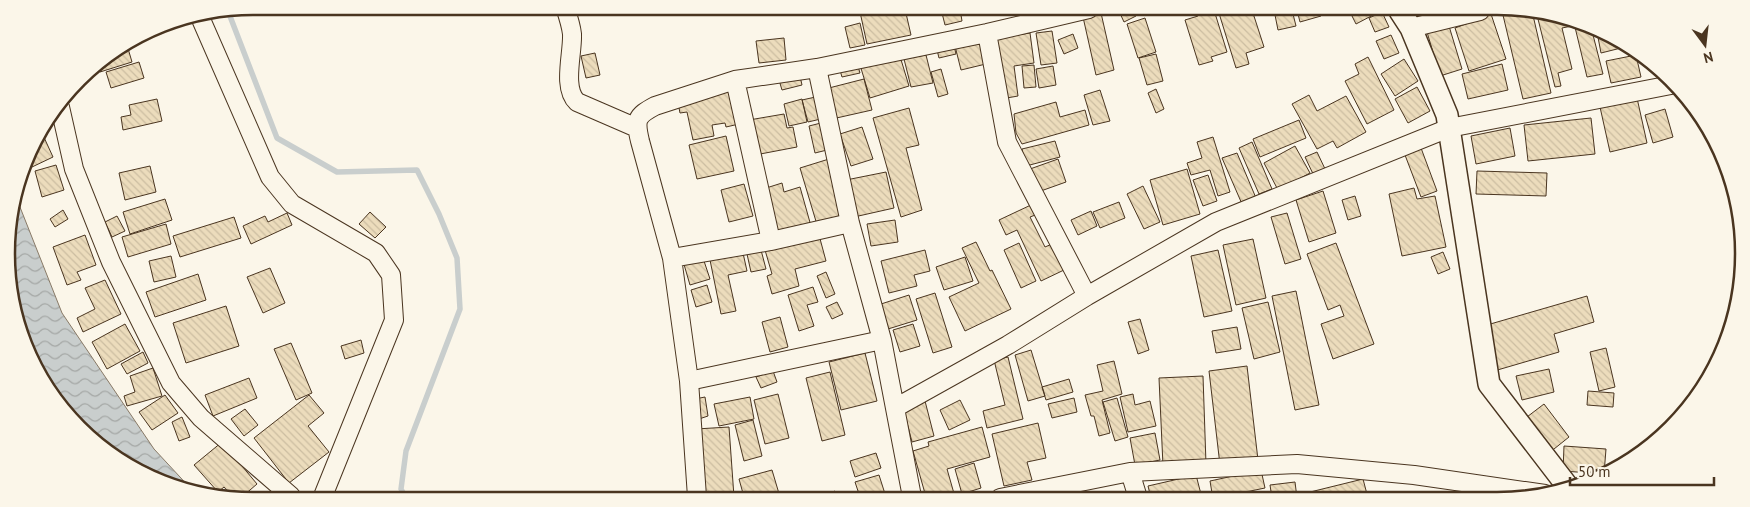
<svg xmlns="http://www.w3.org/2000/svg" width="1750" height="507" font-family="'PT Sans',sans-serif">
<style>
.water{fill:url(#water-waves);stroke:#887966}
.lines{fill:none;stroke-linecap:round;stroke-linejoin:round}
.stream{stroke:#c9cecd;stroke-width:5.5}
.building{fill:url(#building-back-hatch);stroke:#4a3520}
.minor-casing{stroke:#4a3520;stroke-width:20}
.tertiary-casing{stroke:#4a3520;stroke-width:24}
.minor{stroke:#fbf6e9;stroke-width:18}
.tertiary{stroke:#fbf6e9;stroke-width:21}
.rim{fill:none;stroke:#4a3520;stroke-width:2.5}
</style>
<defs>
<pattern id="water-waves" width="16" height="10" patternUnits="userSpaceOnUse" patternTransform="scale(1.25)"><rect width="16" height="10" fill="#c9cecd"/><path d="M0 5q4-4 8 0t8 0" fill="none" stroke="#a5a8a6"/></pattern>
<pattern id="building-back-hatch" width="6" height="6" patternUnits="userSpaceOnUse" patternTransform="scale(1.25)"><rect width="6" height="6" fill="#ecdcbc"/><path d="M-1 5l2 2M0 0l6 6M5-1l2 2" fill="none" stroke="#ccbda1"/></pattern>
</defs>
<rect width="100%" height="100%" fill="#fbf6e9"/>
<!-- water -->
<path class="water" d="M16,197L62,313L154,449L193,491L116,459L48,391L15,317L8,222Z"/>
<g class="lines">
<!-- stream -->
<path class="stream" d="M228,11L277,138L337,172L417,170L439,214L457,258L460,309L406,451L401,489L405,496"/>
</g>
<!-- building -->
<path class="building" d="M875,9H905L911,35L867,44L860,12Z
M941,9H960L962,21L945,25Z
M1118,9L1133,10L1136,16L1124,22Z
M1196,10H1214L1227,52L1211,57L1213,61L1199,65L1185,20L1198,16Z
M1218,10H1252L1264,47L1246,53L1249,64L1236,68Z
M1274,10H1292L1296,26L1278,30Z
M1297,10H1319L1321,16L1300,22Z
M1349,10H1373L1375,14L1356,24Z
M1487,11H1490L1506,59L1469,71L1455,28L1474,21Z
M1502,11H1532L1551,93L1523,99Z
M1536,11H1545L1571,22L1572,26L1562,28L1572,69L1558,73L1561,86L1555,87Z
M1382,12L1389,27L1375,32L1369,18Z
M1101,13L1114,70L1096,75L1083,17Z
M1145,18L1156,52L1138,58L1127,24Z
M860,23L865,45L850,48L845,27Z
M1574,23L1592,31L1603,74L1587,77Z
M1449,26L1462,69L1440,76L1427,32Z
M1052,31L1057,63L1041,65L1036,33Z
M1597,32L1629,46L1601,53Z
M1030,33L1034,63L1014,66L1018,96L1001,99L991,39Z
M1073,34L1078,48L1064,54L1058,40Z
M1391,35L1399,53L1384,59L1376,41Z
M784,38L786,60L759,63L756,41Z
M984,39L990,63L961,70L955,46Z
M953,42L956,54L939,58L936,46Z
M127,45L132,62L100,72L97,64Z
M595,53L600,75L586,78L581,56Z
M899,53L909,86L870,98L860,65Z
M1156,54L1163,81L1147,85L1139,58Z
M926,55L933,83L911,87L904,59Z
M1636,55L1641,77L1611,83L1606,61Z
M1368,57L1394,110L1367,124L1345,81L1359,74L1355,64Z
M1404,59L1418,81L1395,96L1381,74Z
M139,62L144,78L111,88L106,72Z
M857,63L860,73L842,77L839,67Z
M1502,64L1508,90L1468,99L1462,74Z
M1034,65L1036,87L1024,88L1022,66Z
M1053,66L1056,85L1039,88L1036,69Z
M941,69L948,94L938,97L931,72Z
M800,76L802,85L782,90L779,80Z
M864,79L872,110L832,119L825,89Z
M1417,87L1430,111L1408,123L1395,99Z
M1156,89L1164,109L1156,113L1148,93Z
M1100,90L1110,121L1093,125L1084,95Z
M732,91L739,124L726,127L725,123L712,125L714,136L693,140L687,112L680,113L678,103Z
M1309,95L1317,111L1346,96L1366,132L1337,148L1333,141L1317,149L1292,104Z
M820,96L825,118L808,122L802,100Z
M1637,98L1647,143L1610,152L1600,107Z
M157,99L162,121L123,130L121,117L131,115L129,105Z
M802,99L807,122L789,126L784,104Z
M1056,102L1060,117L1085,110L1089,125L1022,144L1016,133L1014,114Z
M909,108L919,145L906,148L922,210L901,217L873,118Z
M1665,109L1673,137L1653,143L1645,115Z
M784,114L787,128L793,127L797,147L755,155L749,120Z
M1591,118L1595,154L1528,161L1524,125Z
M1299,120L1306,138L1260,157L1253,139Z
M825,122L831,149L815,153L809,126Z
M862,127L873,159L851,166L840,134Z
M1510,128L1515,156L1476,164L1471,136Z
M42,133L53,157L32,167L28,158L32,144L39,135Z
M726,136L734,171L697,179L689,145Z
M1213,137L1230,192L1218,196L1210,170L1191,175L1187,163L1202,158L1197,142Z
M1055,141L1060,157L1026,166L1022,149Z
M1252,142L1272,189L1259,194L1239,148Z
M1295,146L1310,173L1278,190L1264,163Z
M1421,148L1437,191L1421,197L1405,155Z
M1317,152L1326,171L1314,176L1305,157Z
M1237,153L1256,198L1242,204L1222,158Z
M829,159L847,219L818,228L800,168Z
M1058,159L1066,182L1038,192L1030,169Z
M56,165L64,190L42,197L35,171Z
M150,166L156,192L125,200L119,173Z
M1187,169L1200,214L1163,225L1150,180Z
M1477,171L1547,173L1546,196L1476,194Z
M886,172L894,208L854,217L846,180Z
M1208,175L1217,201L1203,206L1193,180Z
M782,183L784,192L800,187L811,226L776,236L763,189Z
M744,184L753,216L729,222L721,190Z
M1143,186L1160,222L1144,229L1127,194Z
M1414,188L1417,199L1435,196L1446,247L1402,256L1389,194Z
M1323,191L1336,233L1309,242L1296,200Z
M1355,196L1361,216L1348,220L1342,200Z
M165,199L172,220L130,234L123,212Z
M1119,202L1125,218L1100,228L1093,212Z
M1033,204L1038,214L1030,217L1045,247L1052,244L1064,270L1041,281L1017,230L1006,235L999,220Z
M63,210L68,219L55,227L50,219Z
M1091,211L1097,226L1078,235L1071,220Z
M370,212L386,227L375,238L359,224Z
M287,213L292,225L251,244L243,226L265,216L268,222Z
M1287,213L1301,259L1285,264L1271,217Z
M117,216L125,231L112,237L105,222Z
M234,217L241,238L180,257L173,236Z
M895,220L898,242L871,246L867,224Z
M166,224L171,244L128,257L122,237Z
M85,235L96,265L77,272L81,280L67,285L53,247Z
M819,235L826,261L795,269L799,286L772,294L767,276L772,274L765,250Z
M1253,239L1266,298L1236,305L1223,245Z
M976,242L990,271L992,270L1011,309L965,331L949,297L979,283L962,248Z
M1019,243L1036,281L1021,288L1004,250Z
M1336,243L1374,344L1333,359L1321,324L1344,316L1340,305L1328,310L1307,254Z
M761,250L766,269L751,272L747,254Z
M925,250L930,271L914,275L917,286L889,293L881,261Z
M1218,250L1232,311L1204,317L1191,256Z
M1443,252L1450,269L1438,274L1431,257Z
M743,253L747,271L728,275L736,311L721,314L710,260Z
M702,255L710,279L690,285L683,261Z
M171,256L176,277L154,282L149,261Z
M965,257L973,281L944,290L936,267Z
M270,268L285,303L263,313L247,277Z
M826,272L835,294L826,298L817,276Z
M198,274L206,300L155,317L146,292Z
M105,280L121,314L83,332L77,318L95,309L85,288Z
M707,285L712,302L696,307L691,290Z
M813,287L818,302L807,305L814,326L799,331L788,295Z
M1296,291L1319,405L1295,410L1272,296Z
M935,293L952,347L933,353L916,299Z
M909,295L917,320L888,329L881,304Z
M1587,296L1594,322L1554,334L1559,352L1494,371L1480,327Z
M837,302L843,314L832,319L826,307Z
M1268,302L1280,352L1254,359L1242,308Z
M226,306L239,346L186,363L173,323Z
M780,317L788,347L770,352L762,322Z
M1140,319L1149,350L1138,354L1128,322Z
M125,324L140,351L107,369L92,342Z
M913,324L920,346L900,352L893,330Z
M1237,327L1241,349L1216,353L1212,331Z
M361,340L364,353L345,359L341,346Z
M291,343L312,393L296,400L274,349Z
M1606,348L1615,387L1599,391L1590,352Z
M1031,350L1045,396L1028,401L1015,355Z
M143,352L148,363L127,374L121,364Z
M865,353L877,401L841,410L829,362Z
M1008,357L1023,419L987,428L983,411L1005,405L994,360Z
M1114,361L1122,394L1102,400L1110,433L1099,436L1094,416H1091L1085,395L1103,391L1097,365Z
M1247,366L1258,460L1220,465L1209,371Z
M153,368L162,396L127,406L124,396L135,392L130,376Z
M1549,369L1554,392L1522,400L1516,376Z
M773,371L777,382L761,388L756,377Z
M830,372L845,435L822,441L806,378Z
M1203,376L1206,464L1163,466L1159,378Z
M249,378L257,398L213,416L205,395Z
M1069,379L1073,392L1046,400L1042,387Z
M1588,391L1614,393L1613,407L1587,405Z
M778,394L789,438L765,444L754,400Z
M1133,394L1135,405L1150,401L1156,426L1128,432L1120,397Z
M165,395L178,413L152,430L139,412Z
M309,395L324,413L308,426L329,452L289,483L254,438Z
M705,397L708,416L699,419L695,399Z
M750,397L754,419L719,426L714,404Z
M1074,398L1077,412L1052,418L1048,404Z
M1117,398L1128,437L1115,441L1103,402Z
M960,400L970,420L949,430L940,410Z
M925,401L934,436L912,442L903,407Z
M1544,404L1569,437L1549,453L1523,420Z
M245,409L258,425L244,436L231,419Z
M182,417L190,437L179,441L172,422Z
M753,420L762,456L744,461L735,425Z
M1038,423L1046,458L1027,462L1032,480L1004,486L992,434Z
M729,427L734,497H701L696,429Z
M982,427L990,457L947,469L955,497H926L913,451L929,446L928,442Z
M1155,433L1160,460L1135,465L1130,438Z
M222,442L257,484L243,496H232L224,487L218,492L194,465Z
M1564,446L1606,449L1604,474L1563,471Z
M876,453L881,468L855,477L850,461Z
M974,463L981,488L962,494L955,469Z
M772,470L780,497H744L739,479Z
M1261,470L1265,488L1231,495V498H1219L1217,492L1212,493L1210,481Z
M879,475L886,497H860L855,482Z
M1196,475L1202,498H1151L1148,486Z
M1363,479L1368,498H1303L1302,494Z
M1295,482L1297,498H1272L1270,485Z
M835,491L838,497H821Z"/>
<g class="lines">
<defs>
<path id="minor" d="M565,7C568,16 571,25 572,34C573,53 562,88 577,102L637,128
M200,17L270,177L292,204L376,253L391,275L394,320L323,496
M1411,28L1480,11
M987,33L1007,142L1087,296
M817,68L850,223L882,340L912,497
M735,80L771,241
M60,107L74,169L111,262L171,383L201,418L291,496
M672,258L771,241L850,223
M689,381L882,340
M895,408L1008,345L1087,296L1216,222L1449,128L1671,85
M1130,472L1138,498
M697,497L689,381L672,258L640,141C635,120 636,116 655,106L735,80L817,68L987,33L1089,9
M1000,498L1130,472L1297,464L1414,475L1545,494"/>
<path id="tertiary" d="M1400,11L1411,28L1447,115L1489,384L1568,487"/>
</defs>
<!-- minor casing -->
<use href="#minor" class="minor-casing"/>
<!-- tertiary casing -->
<use href="#tertiary" class="tertiary-casing"/>
<!-- minor -->
<use href="#minor" class="minor"/>
<!-- tertiary -->
<use href="#tertiary" class="tertiary"/>
</g>
<!-- crop -->
<path d="M0 0H1750V507H0ZM253 15H1497A238 238 0 0 1 1735 253V254A238 238 0 0 1 1497 492H253A238 238 0 0 1 15 254V253A238 238 0 0 1 253 15Z" fill="#fbf6e9" fill-rule="evenodd"/>
<path class="rim" d="M253 15H1497A238 238 0 0 1 1735 253V254A238 238 0 0 1 1497 492H253A238 238 0 0 1 15 254V253A238 238 0 0 1 253 15Z"/>
<!-- north arrow -->
<g transform="translate(1705 45) rotate(165)" stroke="#fbf6e9" stroke-width="4" paint-order="stroke">
<path d="M0-4L9 19L0 12L-9 19Z" fill="#4a3520"/>
<text y="-8" font-size="14" font-weight="bold" text-anchor="middle" fill="#4a3520">N</text>
</g>
<!-- scale -->
<path d="M1570 477v8h144v-8" fill="none" stroke="#4a3520" stroke-width="2.5"/>
<text x="1578" y="477" font-size="15" fill="#4a3520" stroke="#fbf6e9" stroke-width="4" paint-order="stroke">50 m</text>
</svg>
